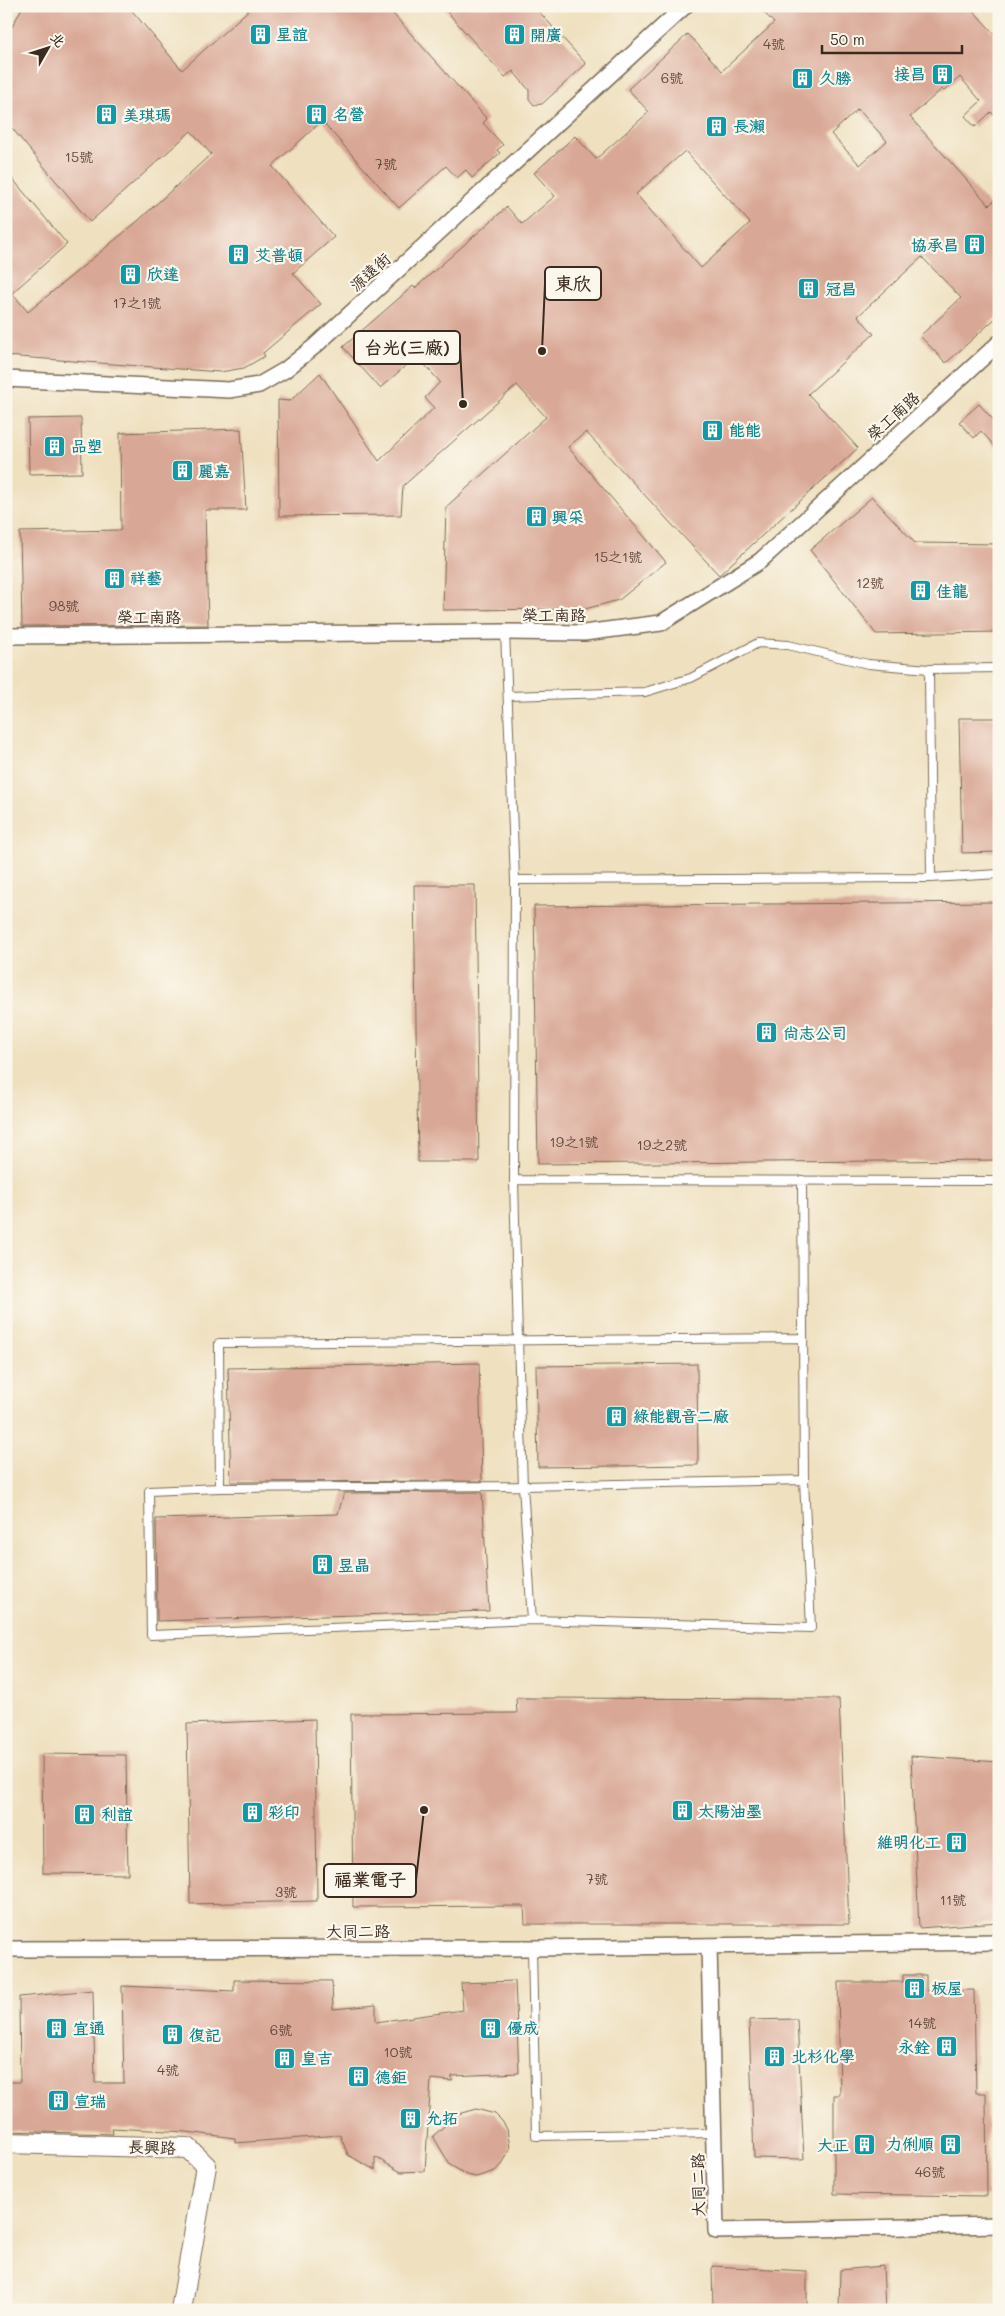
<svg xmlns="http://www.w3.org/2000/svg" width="1005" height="2316" font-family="Mali,'LXGW WenKai TC',sans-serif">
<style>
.building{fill:#d9a795;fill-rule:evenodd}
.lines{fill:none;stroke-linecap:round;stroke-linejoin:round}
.lane-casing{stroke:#7a6a56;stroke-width:10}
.street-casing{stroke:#7a6a56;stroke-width:18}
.secondary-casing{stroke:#7a6a56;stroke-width:22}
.lane{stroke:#fff;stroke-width:8}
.street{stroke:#fff;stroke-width:15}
.secondary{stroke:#fff;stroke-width:20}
.labels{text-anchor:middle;stroke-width:4.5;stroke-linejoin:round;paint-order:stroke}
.number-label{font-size:14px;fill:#62493c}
.culture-label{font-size:16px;font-weight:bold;fill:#0d838f;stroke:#fbf7ec;text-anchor:start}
.street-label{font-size:16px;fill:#3b2a1e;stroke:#fbf7ec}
.leader{fill:none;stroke:#3b2a1e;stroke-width:2}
.callout-dot{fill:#3b2a1e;stroke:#fbf7ec;stroke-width:2}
.callout{fill:#fbf7ec;stroke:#3b2a1e;stroke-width:2}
.callout-label{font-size:18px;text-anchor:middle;font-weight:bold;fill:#3b2a1e}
</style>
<rect width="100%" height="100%" fill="#fbf7ec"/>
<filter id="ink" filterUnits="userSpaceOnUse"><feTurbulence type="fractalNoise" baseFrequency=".02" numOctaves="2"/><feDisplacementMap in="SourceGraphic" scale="10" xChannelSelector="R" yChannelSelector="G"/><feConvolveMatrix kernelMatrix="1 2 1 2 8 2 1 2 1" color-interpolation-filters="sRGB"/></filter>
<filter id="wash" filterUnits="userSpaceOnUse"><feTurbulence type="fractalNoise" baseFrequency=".0096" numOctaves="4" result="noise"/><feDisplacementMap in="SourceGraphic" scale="20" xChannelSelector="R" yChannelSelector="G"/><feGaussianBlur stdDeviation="1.12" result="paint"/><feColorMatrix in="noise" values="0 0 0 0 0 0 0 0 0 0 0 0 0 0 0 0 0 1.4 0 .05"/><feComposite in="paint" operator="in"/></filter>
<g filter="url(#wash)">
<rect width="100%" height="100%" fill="#efe0bf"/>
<g id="blocks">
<!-- building -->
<path class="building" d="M23,6H128L182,70L253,6H386L487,119L483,123L503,145L497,150L500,153L472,178L466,170L457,178L446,166L399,208L322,121L272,166L334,237L293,273L321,304L263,353L265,356L244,368L220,372L6,356V171L67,244L12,293L28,312L139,220L211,154L191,131L90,222L6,121V38Z
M442,6H534L586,64L542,104L534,105L529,99V90L513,71L505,77Z
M758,6H969L999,39V120L991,112L975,127L965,116L981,101L960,77L944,91L942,89L910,117L989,205L999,197V315L946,363L920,336L961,298L922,257L858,316L874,334L808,394L858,448L719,575L586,432L568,447L666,562L619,600L585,609L443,610L446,507L546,417L517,385L403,486L401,515L279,516L278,400L290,401L320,373L379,461L434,408L425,398L440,382L417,356L380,388L343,347L413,286L415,288L507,207L522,224L555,196L534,173L575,136L596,159L649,112L628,89L688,34L722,71L774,23ZM858,109L887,141L860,165L831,134ZM685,151L750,223L701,268L636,194Z
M979,404L999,426V451L981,431L974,438L959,422Z
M81,418L82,473L29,474L28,419Z
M241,429L246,510H205L208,625L22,626L20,532L121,530L120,433Z
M872,497L915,543L999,544V632L876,634L810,550Z
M959,718H999V852L962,853Z
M414,885H475L479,1162H418Z
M999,902V1160L538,1164L534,906Z
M479,1363L482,1481L231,1482L228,1368Z
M697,1364L698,1465L538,1467L536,1366Z
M482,1492L489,1611L157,1621L156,1519L338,1514L344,1493Z
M516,1698L839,1699L849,1924H525L524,1906L353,1907L351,1714L517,1713Z
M315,1719L317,1901L190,1904L187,1724Z
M42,1754L126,1755L128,1874L43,1873Z
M911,1756L999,1762V1922L919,1928Z
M903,1975H926V1991L974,1990L976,2093H986L987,2196L834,2194V2095H840L838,1982H903Z
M234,1980L332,1981L333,2009L376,2005V2022L463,2010L461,1983L515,1981L519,2073L452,2076V2081L431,2079L425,2171L401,2172L375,2157V2170L348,2155L340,2135L235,2143V2138L187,2132L112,2128L113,2134L6,2131V2082H20L19,1997L93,1990L95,2083H124L122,1986L234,1991Z
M797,2019L804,2159L754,2158L749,2020Z
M476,2109L495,2114L502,2121L507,2129L510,2148L502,2165L495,2171L476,2177L467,2175L450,2165L433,2136L458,2114Z
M712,2266L807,2271V2310H713Z
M883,2266L885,2310H839L840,2270Z"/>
</g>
</g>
<g filter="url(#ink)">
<use href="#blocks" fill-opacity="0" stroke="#7a6a56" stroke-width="1"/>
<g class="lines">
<defs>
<path id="lane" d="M505,632L515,880L514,1180L518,1340L523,1486L532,1620
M929,669L931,878
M508,696L645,692L691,678L758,643L788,645L868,664L929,669L999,668
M515,880L931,878L999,874
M514,1180L999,1181
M802,1180L804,1480L811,1628L532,1620L151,1635L149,1491L220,1488L523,1486L804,1480
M220,1488L219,1343L803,1338
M532,1948L536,2136L714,2133"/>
<path id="street" d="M6,379L229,390L259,385L285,370L315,346L685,6
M6,636L505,632L584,633L661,623L760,561L999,343
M709,1946L716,2231L999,2225
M6,1949L532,1948L999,1942"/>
<path id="secondary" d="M6,2143L188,2148L206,2166L181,2310"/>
</defs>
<!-- lane casing -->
<use href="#lane" class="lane-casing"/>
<!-- street casing -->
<use href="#street" class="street-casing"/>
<!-- secondary casing -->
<use href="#secondary" class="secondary-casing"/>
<!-- lane -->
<use href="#lane" class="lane"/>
<!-- street -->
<use href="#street" class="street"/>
<!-- secondary -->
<use href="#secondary" class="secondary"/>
</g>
</g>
<!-- icons -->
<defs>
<symbol id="building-square" viewBox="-11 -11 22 22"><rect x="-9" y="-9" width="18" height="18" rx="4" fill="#0f9aa8" stroke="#fbf7ec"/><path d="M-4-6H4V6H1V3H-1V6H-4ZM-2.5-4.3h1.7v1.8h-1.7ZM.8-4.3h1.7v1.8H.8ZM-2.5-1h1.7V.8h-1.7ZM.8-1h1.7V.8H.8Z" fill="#fff"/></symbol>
</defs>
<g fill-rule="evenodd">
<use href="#building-square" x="248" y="22" width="25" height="25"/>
<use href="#building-square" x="502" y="22" width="25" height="25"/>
<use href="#building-square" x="930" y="62" width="25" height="25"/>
<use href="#building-square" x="790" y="66" width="25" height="25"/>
<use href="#building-square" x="304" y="102" width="25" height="25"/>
<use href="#building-square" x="94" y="102" width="25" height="25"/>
<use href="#building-square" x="704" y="114" width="25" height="25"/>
<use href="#building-square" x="962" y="232" width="25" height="25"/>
<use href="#building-square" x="226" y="242" width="25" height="25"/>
<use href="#building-square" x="118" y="262" width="25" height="25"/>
<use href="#building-square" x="796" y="276" width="25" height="25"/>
<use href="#building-square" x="700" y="418" width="25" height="25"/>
<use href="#building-square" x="42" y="434" width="25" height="25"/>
<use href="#building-square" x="170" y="458" width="25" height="25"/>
<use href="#building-square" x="524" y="504" width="25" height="25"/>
<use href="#building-square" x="102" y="566" width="25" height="25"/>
<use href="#building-square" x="908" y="578" width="25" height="25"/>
<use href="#building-square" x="754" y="1020" width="25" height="25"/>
<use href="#building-square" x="604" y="1404" width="25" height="25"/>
<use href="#building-square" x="310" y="1552" width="25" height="25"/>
<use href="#building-square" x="670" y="1798" width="25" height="25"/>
<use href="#building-square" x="240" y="1800" width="25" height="25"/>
<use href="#building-square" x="72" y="1802" width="25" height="25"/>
<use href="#building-square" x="944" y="1830" width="25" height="25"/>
<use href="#building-square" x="902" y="1976" width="25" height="25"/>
<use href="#building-square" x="44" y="2016" width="25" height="25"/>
<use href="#building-square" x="478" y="2016" width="25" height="25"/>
<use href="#building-square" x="160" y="2022" width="25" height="25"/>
<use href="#building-square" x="934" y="2034" width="25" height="25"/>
<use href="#building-square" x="762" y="2044" width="25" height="25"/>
<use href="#building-square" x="272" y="2046" width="25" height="25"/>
<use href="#building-square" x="346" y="2064" width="25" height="25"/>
<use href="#building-square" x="46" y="2088" width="25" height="25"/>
<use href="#building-square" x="398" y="2106" width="25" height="25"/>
<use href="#building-square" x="938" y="2132" width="25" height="25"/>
<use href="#building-square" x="852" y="2132" width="25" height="25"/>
</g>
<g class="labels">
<!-- number labels -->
<g class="number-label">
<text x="774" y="49">4號</text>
<text x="672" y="83">6號</text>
<text x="79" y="162">15號</text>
<text x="386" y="169">7號</text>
<text x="137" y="308">17之1號</text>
<text x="618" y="562">15之1號</text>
<text x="870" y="588">12號</text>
<text x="64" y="611">98號</text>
<text x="574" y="1147">19之1號</text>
<text x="662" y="1150">19之2號</text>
<text x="597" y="1884">7號</text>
<text x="286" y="1897">3號</text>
<text x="953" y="1905">11號</text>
<text x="922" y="2028">14號</text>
<text x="281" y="2035">6號</text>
<text x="398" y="2057">10號</text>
<text x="168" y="2075">4號</text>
<text x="930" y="2177">46號</text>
</g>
<!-- culture labels -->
<g class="culture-label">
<text x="276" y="40">星誼</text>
<text x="530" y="41">開廣</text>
<text x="926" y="80" text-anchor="end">接昌</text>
<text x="819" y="84">久勝</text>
<text x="333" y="120">名營</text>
<text x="123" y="121">美琪瑪</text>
<text x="733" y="132">長瀨</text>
<text x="959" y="251" text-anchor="end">協承昌</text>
<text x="255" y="261">艾普頓</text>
<text x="147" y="280">欣達</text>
<text x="825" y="295">冠昌</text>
<text x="729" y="436">能能</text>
<text x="71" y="452">品塑</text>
<text x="198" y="477">麗嘉</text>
<text x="552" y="523">興采</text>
<text x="130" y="584">祥藝</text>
<text x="936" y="597">佳龍</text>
<text x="783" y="1039">尚志公司</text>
<text x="633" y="1422">綠能觀音二廠</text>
<text x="338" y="1571">昱晶</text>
<text x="698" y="1817">太陽油墨</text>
<text x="268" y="1818">彩印</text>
<text x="101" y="1820">利誼</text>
<text x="941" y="1848" text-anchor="end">維明化工</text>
<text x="931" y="1994">板屋</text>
<text x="73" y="2034">宜通</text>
<text x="507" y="2034">優成</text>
<text x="189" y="2041">復記</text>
<text x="930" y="2053" text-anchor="end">永銓</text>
<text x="791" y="2062">北杉化學</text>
<text x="301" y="2064">皇吉</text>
<text x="375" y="2083">德鉅</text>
<text x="74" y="2107">宣瑞</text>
<text x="426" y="2124">允拓</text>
<text x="934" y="2150" text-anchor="end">力俐順</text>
<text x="849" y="2151" text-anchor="end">大正</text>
</g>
<!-- street labels -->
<g class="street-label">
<text transform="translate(370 272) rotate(-42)" y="6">源遠街</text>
<text transform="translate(893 416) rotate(-42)" y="6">榮工南路</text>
<text x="554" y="621">榮工南路</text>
<text x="149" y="623">榮工南路</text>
<text x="358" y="1937">大同二路</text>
<text transform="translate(152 2147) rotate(2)" y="6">長興路</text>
<text transform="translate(698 2185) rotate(-91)" y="6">大同二路</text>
</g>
</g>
<!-- callouts -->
<path class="leader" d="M542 351L545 284M463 404L460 348M424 1810L416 1880"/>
<g class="callout-dot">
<circle cx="542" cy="351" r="5"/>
<circle cx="463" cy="404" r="5"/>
<circle cx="424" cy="1810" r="5"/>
</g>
<g class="callout">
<rect x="545" y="267" width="56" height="33" rx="5"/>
<rect x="354" y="331" width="106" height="33" rx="5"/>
<rect x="324" y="1864" width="92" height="33" rx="5"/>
</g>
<g class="callout-label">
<text x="573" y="290">東欣</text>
<text x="407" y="354">台光(三廠)</text>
<text x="370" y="1886">福業電子</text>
</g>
<!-- margin -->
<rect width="1005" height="2316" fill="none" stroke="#fbf7ec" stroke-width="25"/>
<!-- north arrow -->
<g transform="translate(48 48) rotate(51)" stroke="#fbf7ec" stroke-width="4" paint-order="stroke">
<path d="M0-4L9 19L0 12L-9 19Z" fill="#3b2a1e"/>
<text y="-8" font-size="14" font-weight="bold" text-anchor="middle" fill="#3b2a1e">北</text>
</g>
<!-- scale -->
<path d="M822 45v8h140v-8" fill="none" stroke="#3b2a1e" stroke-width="2.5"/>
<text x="830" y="45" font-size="15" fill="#3b2a1e" stroke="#fbf7ec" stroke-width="4" paint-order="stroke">50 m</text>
</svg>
